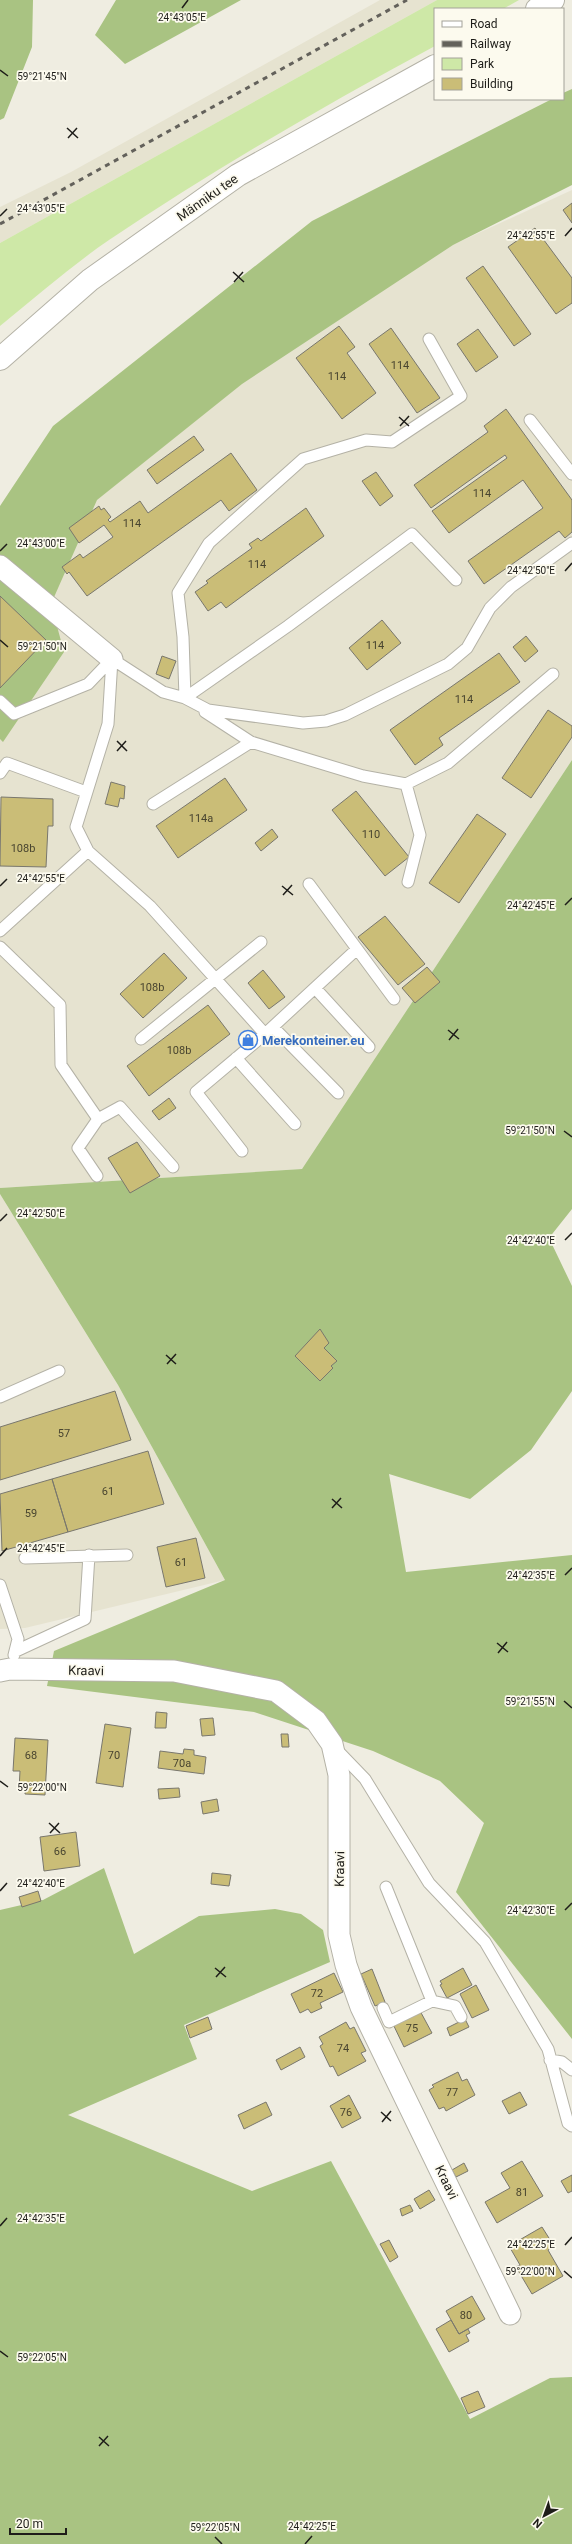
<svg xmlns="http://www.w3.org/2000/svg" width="572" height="2544" font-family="Roboto,sans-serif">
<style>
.built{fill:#e6e3d0}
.green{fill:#cee8a7}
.forest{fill:#a9c382}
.building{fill:#cabd77;stroke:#79776d}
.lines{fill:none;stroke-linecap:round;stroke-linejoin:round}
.service-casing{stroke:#b4b2a6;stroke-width:13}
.minor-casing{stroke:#b4b2a6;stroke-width:23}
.tertiary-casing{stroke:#b4b2a6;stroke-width:24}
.service{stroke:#fff;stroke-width:11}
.minor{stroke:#fff;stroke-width:21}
.tertiary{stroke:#fff;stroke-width:22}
.rail{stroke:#63615b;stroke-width:3;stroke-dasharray:5 5;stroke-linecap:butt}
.ticks{fill:none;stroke:#1e1d19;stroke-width:1.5}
.labels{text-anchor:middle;stroke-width:3.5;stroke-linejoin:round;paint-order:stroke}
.number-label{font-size:11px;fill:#494530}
.street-label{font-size:13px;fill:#1e1d19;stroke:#fcfaee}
.shop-label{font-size:13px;font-weight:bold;fill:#366cbe;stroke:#fcfaee;text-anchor:start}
.ticks-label{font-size:10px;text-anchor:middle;fill:#1e1d19;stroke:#fcfaee;stroke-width:3.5;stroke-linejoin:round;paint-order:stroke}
</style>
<rect width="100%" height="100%" fill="#efede1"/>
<!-- built -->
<path class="built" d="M380,0H437L0,243V207L71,172Z
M572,190V760L302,1169L0,1188V581L309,311Z
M0,1194L118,1385L225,1580L25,1628L0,1629Z"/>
<!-- green -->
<path class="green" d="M437,0H519L503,9H435V46C324,106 214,169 109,240C71,266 36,297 0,326V243Z"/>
<!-- forest -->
<path class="forest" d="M0,0H33L32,47L4,118L0,120Z
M116,0H241L125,64L95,35Z
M572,89V185L453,245L242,384L97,500L51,604L64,652L3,742L0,739V506L53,426L312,221L552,99H563V93Z
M572,760V1209L549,1238L572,1286V1391L531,1450L470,1499L389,1474L406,1572L572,1555V2039L456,1892L484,1823L440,1781L373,1751L254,1712L47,1686L54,1651L225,1580L118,1385L0,1194V1188L302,1169Z
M104,1868L134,1954L199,1916L275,1909L301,1914L323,1930L330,1962L184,2025L197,2059L68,2115L252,2191L331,2161L470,2419L550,2378L572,2377V2544H0V1910L43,1900Z"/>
<!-- building -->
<path class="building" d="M572,203V223L563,210Z
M535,228L572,278V303L556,314L508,247Z
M483,266L531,334L514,346L466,278Z
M339,326L355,347L347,353L376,393L342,419L296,358Z
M391,328L440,398L417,413L369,344Z
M478,329L498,357L476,372L457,344Z
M506,409L572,500V532L565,538L559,531L484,584L468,561L543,508L523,480L449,533L432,511L507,458L505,455L431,508L414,485L488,432L484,426Z
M194,436L204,450L157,484L147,470Z
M231,453L257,490L229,511L221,500L87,596L69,572L67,574L62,567L80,554L83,558L113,537L104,525L79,543L69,528L99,506L101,510L104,508L111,517L108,520L110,522L140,501L148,513Z
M376,472L393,496L380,506L362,481Z
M306,508L324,536L226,608L221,602L208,611L195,592L208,583L206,581L252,548L249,544L258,538L261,541Z
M0,596L46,640L0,688Z
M382,620L401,643L367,670L349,648Z
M526,636L538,651L525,662L513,647Z
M499,653L520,682L439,738L443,745L415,765L390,730Z
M162,656L176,661L169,679L156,674Z
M548,710L572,726V737L531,798L502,778Z
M225,778L247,810L178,858L156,826Z
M111,782L125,786L124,799L120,798L118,807L105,804Z
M356,791L409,857L385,876L332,810Z
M1,797L53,799V826H48L46,867L0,866Z
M477,814L506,834L459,903L429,883Z
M272,829L278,837L261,851L255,843Z
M385,916L425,964L398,985L358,937Z
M164,953L187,978L143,1018L120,994Z
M427,967L440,982L415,1003L402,988Z
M263,970L285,997L269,1009L248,983Z
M208,1005L230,1034L149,1096L127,1066Z
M169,1098L176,1108L159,1120L152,1111Z
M137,1142L160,1176L130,1193L108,1158Z
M320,1329L329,1343L324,1348L337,1361L331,1366L333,1368L320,1381L295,1356Z
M115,1391L131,1440L0,1480V1427Z
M148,1451L164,1504L68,1532L52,1479Z
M52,1479L68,1532L2,1551L0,1494Z
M196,1538L205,1578L166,1587L157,1547Z
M156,1712L167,1713L166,1728H155Z
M213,1718L215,1735L202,1736L200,1719Z
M105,1724L131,1728L123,1787L96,1783Z
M281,1734H288L289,1747H282Z
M15,1738L48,1740L45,1795L25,1794V1791L19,1790L20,1771H13Z
M184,1749L194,1750V1755L206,1757L204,1774L158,1768L160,1751L183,1754Z
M179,1788L180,1797L159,1799L158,1789Z
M217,1799L219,1811L203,1814L201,1802Z
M76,1832L80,1866L44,1871L40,1837Z
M212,1873L231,1875L229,1886L211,1884Z
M38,1891L41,1901L22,1907L19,1897Z
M463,1968L472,1985L447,1998L440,1985L442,1984L440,1981Z
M372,1969L385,2002L375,2006L361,1974Z
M334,1973L343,1992L320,2003L322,2008L311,2013L308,2009L300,2013L291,1994Z
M476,1985L489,2010L472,2018L460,1994Z
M419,2009L432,2033L404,2047L392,2022Z
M208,2017L212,2029L190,2038L186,2026Z
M465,2019L469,2027L450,2036L447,2028Z
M346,2022L350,2029L354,2027L366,2051L361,2053L366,2061L338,2076L333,2066L330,2067L320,2046L323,2044L319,2037Z
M300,2047L305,2057L281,2070L276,2060Z
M458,2072L462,2081L467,2079L475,2095L446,2111L444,2107L439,2109L429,2090L434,2087L432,2085Z
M520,2092L527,2105L509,2114L502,2101Z
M349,2095L361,2118L342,2128L330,2106Z
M266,2102L272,2115L244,2129L238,2115Z
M522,2161L543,2196L497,2223L485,2202L510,2188L501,2173Z
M464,2163L468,2171L456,2177L452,2170Z
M572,2175V2191L568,2193L561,2181Z
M429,2190L435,2200L420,2209L414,2199Z
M410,2205L413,2211L402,2216L400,2209Z
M542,2227L554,2246L548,2250L563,2276L532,2294L516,2267L520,2265L509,2246Z
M389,2240L398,2257L390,2262L380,2244Z
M472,2296L485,2319L459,2334L446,2311Z
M451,2320L459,2334L468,2329L470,2333L466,2335L469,2341L449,2352L436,2329Z
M478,2391L485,2407L468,2414L461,2398Z"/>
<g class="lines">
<defs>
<path id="service" d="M530,420L572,474
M112,659L163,692L185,698L208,710L303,723L326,721L345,715L448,664L467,648L490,608L511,587L572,543
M112,659L108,724L76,827L88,851L150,906L265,1034
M185,698L183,637L178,593L209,543L303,459L366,440L392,442L461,396L429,339
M185,698L288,626L412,534L456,580
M0,701L14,714L88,684L112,659
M205,712L251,742L363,776L406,784L448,763L553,674
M0,773L7,763L86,792
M406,784L420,835L408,882
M153,804L251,742
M309,884L394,999
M0,931L88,851
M0,947L60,1005L61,1065L98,1119
M315,988L369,1047
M273,1027L338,1093
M141,1039L261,942
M236,1058L295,1124
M242,1151L196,1092L265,1034L357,949
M97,1176L78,1148L98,1119L120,1107L173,1167
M0,1397L59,1371
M25,1558L127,1555
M0,1585L18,1639L14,1655
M16,1651L85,1619L89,1555
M338,1751L365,1779L429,1883L485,1942L548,2049L568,2123L572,2126
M432,2001L455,2006L461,2017
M383,2008L389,2022L432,2001L386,1887
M550,2060L562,2062L572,2070"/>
<path id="minor" d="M0,566L112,659
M0,1671L10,1669L174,1671L276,1691L316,1721L332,1744L339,1775V1935L346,1965L361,2007L510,2314"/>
<path id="tertiary" d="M537,9L553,0
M0,359L90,280L238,175L435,66"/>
</defs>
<!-- service casing -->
<use href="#service" class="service-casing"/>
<!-- minor casing -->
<use href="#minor" class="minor-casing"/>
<!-- tertiary casing -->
<use href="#tertiary" class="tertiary-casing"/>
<!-- service -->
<use href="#service" class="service"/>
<!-- minor -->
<use href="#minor" class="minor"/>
<!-- tertiary -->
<use href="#tertiary" class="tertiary"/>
<!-- rail -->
<path class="rail" d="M0,224L407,0"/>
</g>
<!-- ticks -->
<path class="ticks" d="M182,8L188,0M0,70L8,76M67,128L78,138M68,138L77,128M0,216L7,209M565,236L572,228M233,272L244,282M234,282L243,272M399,417L409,426M400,426L409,416M0,551L7,544M565,571L572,563M0,640L8,647M117,741L127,751M117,751L126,741M0,886L7,879M282,886L293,895M283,895L292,885M565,905L572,898M448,1030L459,1039M449,1040L458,1029M564,1131L572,1137M0,1221L7,1214M565,1240L572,1233M166,1355L176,1364M167,1364L176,1354M332,1499L342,1508M332,1508L341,1498M0,1556L7,1548M565,1575L572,1568M497,1643L508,1652M498,1653L507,1642M564,1701L572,1708M0,1781L8,1787M49,1823L60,1833M50,1833L59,1823M0,1891L7,1883M565,1910L572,1903M215,1968L226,1977M216,1977L225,1967M381,2112L391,2121M382,2122L391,2111M0,2226L7,2218M565,2245L572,2237M564,2271L572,2278M0,2351L8,2357M99,2437L109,2446M99,2446L108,2436M215,2537L222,2544M305,2544L312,2536"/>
<!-- icons -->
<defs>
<symbol id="shop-ring" viewBox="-11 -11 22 22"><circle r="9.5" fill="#fcfaee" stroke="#3f7fe0" stroke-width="1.5"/><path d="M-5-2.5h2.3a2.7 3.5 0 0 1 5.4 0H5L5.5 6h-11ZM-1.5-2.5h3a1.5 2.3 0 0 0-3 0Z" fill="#3f7fe0"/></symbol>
</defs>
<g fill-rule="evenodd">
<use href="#shop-ring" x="237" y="1029" width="22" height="22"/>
</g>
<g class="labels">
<!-- number labels -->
<g class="number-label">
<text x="400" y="369">114</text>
<text x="337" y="380">114</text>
<text x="482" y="497">114</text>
<text x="132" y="527">114</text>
<text x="257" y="568">114</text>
<text x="375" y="649">114</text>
<text x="464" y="703">114</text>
<text x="201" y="822">114a</text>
<text x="371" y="838">110</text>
<text x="23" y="852">108b</text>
<text x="152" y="991">108b</text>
<text x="179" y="1054">108b</text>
<text x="64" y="1437">57</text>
<text x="108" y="1495">61</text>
<text x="31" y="1517">59</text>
<text x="181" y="1566">61</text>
<text x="31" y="1759">68</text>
<text x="114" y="1759">70</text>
<text x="182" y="1767">70a</text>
<text x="60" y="1855">66</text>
<text x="317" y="1997">72</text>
<text x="412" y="2032">75</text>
<text x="343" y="2052">74</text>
<text x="452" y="2096">77</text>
<text x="346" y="2116">76</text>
<text x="522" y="2196">81</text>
<text x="466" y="2319">80</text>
</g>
<!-- street labels -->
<g class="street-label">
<text transform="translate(207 197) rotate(-35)" y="5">Männiku tee</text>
<text transform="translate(86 1670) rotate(1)" y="5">Kraavi</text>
<text transform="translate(339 1869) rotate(-89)" y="5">Kraavi</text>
<text transform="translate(447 2182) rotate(64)" y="5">Kraavi</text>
</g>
<!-- shop labels -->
<g class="shop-label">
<text x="262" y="1045">Merekonteiner.eu</text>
</g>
</g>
<g class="ticks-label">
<text x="182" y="21">24°43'05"E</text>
<text x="42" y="80">59°21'45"N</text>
<text x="41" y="212">24°43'05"E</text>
<text x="531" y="239">24°42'55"E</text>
<text x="41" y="547">24°43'00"E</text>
<text x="531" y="574">24°42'50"E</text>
<text x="42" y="650">59°21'50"N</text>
<text x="41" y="882">24°42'55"E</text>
<text x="531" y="909">24°42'45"E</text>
<text x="530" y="1134">59°21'50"N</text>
<text x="41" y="1217">24°42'50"E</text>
<text x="531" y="1244">24°42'40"E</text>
<text x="41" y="1552">24°42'45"E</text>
<text x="531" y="1579">24°42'35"E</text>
<text x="530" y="1705">59°21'55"N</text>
<text x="42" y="1791">59°22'00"N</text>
<text x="41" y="1887">24°42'40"E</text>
<text x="531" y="1914">24°42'30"E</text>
<text x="41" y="2222">24°42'35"E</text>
<text x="531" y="2248">24°42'25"E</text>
<text x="530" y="2275">59°22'00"N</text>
<text x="42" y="2361">59°22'05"N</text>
<text x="312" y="2530">24°42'25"E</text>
<text x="215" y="2531">59°22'05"N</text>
</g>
<!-- legend -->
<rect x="434" y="8" width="130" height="92" fill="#fcfaee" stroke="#a3a299"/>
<rect x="442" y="21" width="20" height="6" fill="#ffffff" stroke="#a3a299"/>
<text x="470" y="28" font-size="12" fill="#1e1d19">Road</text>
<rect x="442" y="41" width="20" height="6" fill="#63615b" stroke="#a3a299"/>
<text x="470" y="48" font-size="12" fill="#1e1d19">Railway</text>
<rect x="442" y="58" width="20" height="12" fill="#cee8a7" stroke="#a3a299"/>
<text x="470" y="68" font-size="12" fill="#1e1d19">Park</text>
<rect x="442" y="78" width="20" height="12" fill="#cabd77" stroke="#a3a299"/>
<text x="470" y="88" font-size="12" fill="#1e1d19">Building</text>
<!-- north arrow -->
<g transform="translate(544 2516) rotate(221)" stroke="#fcfaee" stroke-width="3" paint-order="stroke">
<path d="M0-3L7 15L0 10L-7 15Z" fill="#1e1d19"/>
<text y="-6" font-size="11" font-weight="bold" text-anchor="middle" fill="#1e1d19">N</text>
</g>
<!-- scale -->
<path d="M10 2528v6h56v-6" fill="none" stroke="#1e1d19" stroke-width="2"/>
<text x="16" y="2528" font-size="12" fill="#1e1d19" stroke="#fcfaee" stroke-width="3" paint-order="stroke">20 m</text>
</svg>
